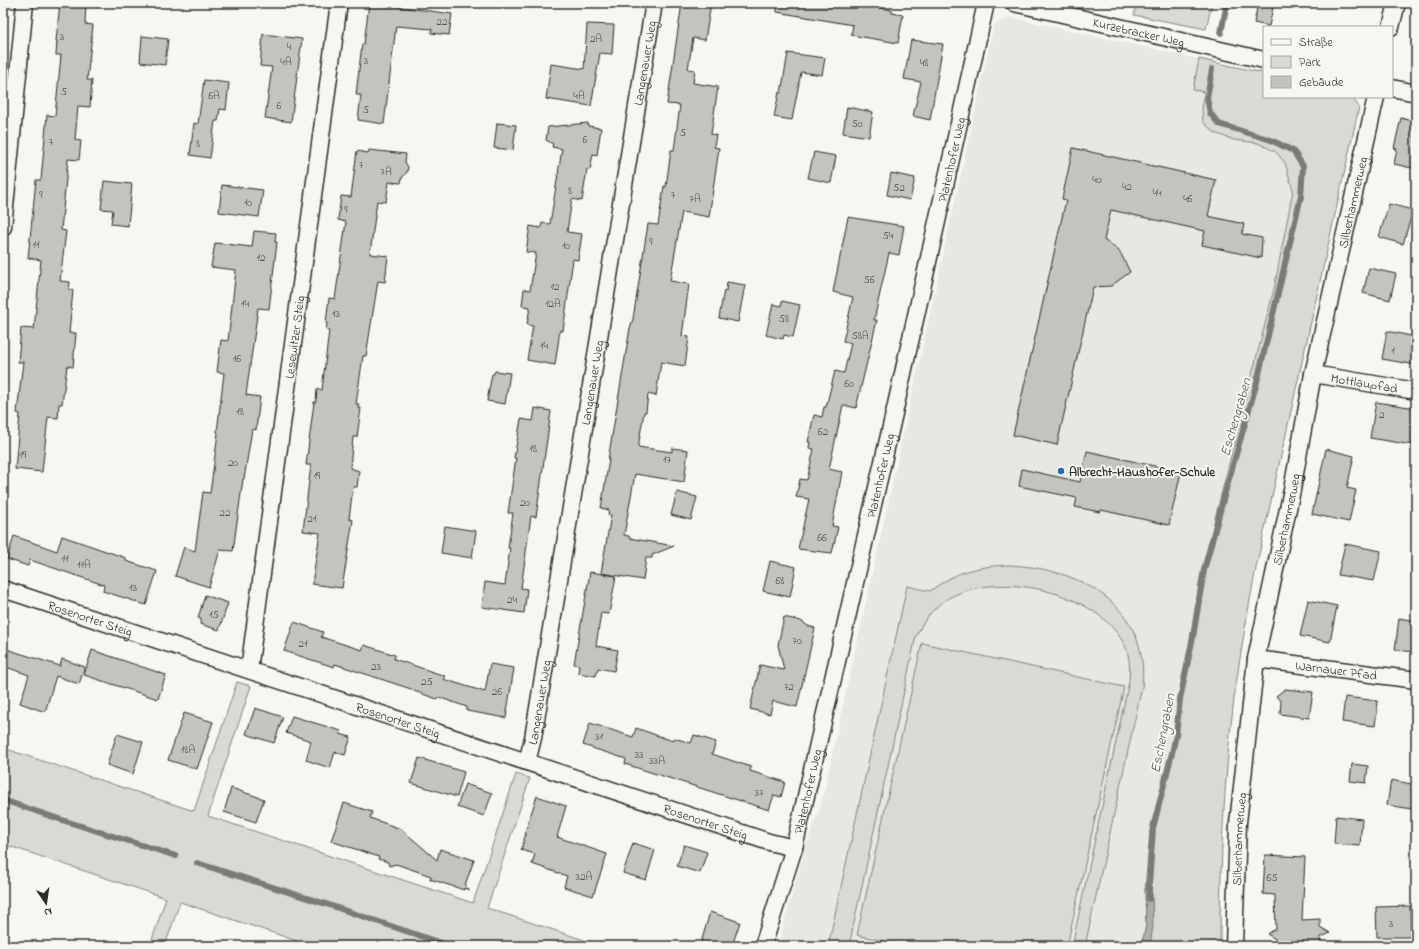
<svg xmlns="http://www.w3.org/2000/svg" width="1419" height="949" font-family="'Indie Flower',sans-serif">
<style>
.built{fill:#e7e7e3}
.green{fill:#d9d9d5;stroke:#828280}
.water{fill:#aeaeab;stroke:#7a7a78}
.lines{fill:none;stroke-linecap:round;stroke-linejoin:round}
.stream{stroke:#7a7a78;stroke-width:6}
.building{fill:#c3c3c0;stroke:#2b2b2b}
.minor-casing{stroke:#2b2b2b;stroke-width:19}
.minor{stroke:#f6f6f2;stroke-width:16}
.poi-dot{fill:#1f6fb2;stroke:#f6f6f2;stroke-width:1.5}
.labels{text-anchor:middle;stroke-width:4;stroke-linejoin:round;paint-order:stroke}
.number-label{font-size:11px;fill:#515150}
.street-label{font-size:13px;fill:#2b2b2b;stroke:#f6f6f2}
.poi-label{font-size:13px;font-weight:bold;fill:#2b2b2b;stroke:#f6f6f2;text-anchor:start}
.water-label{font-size:14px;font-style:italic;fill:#525251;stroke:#f6f6f2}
</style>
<rect width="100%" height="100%" fill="#f6f6f2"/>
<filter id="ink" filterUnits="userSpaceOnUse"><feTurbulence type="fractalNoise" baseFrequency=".025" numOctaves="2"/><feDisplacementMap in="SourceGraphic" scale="8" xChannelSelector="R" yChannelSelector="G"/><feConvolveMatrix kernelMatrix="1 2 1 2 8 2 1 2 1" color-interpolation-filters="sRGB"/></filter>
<g filter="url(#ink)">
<!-- built -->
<path class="built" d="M1009,17L1199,59L1193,89L1204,92L1202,109L1234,140L1258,143L1276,152L1285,163L1293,190L1274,289L1201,573L1186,663L1178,701L1175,734L1170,757L1150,830L1145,889L1146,926L1145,934L1141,946H778L804,851L821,805L994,25Z"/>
<!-- green -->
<path class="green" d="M1137,3H1212L1206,29L1134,15Z
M1199,59L1264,73V97H1352L1359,107L1256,568C1248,609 1241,650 1235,691C1224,776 1220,861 1220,946H1141L1146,926L1145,889L1150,830L1170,757L1175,734L1178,701L1186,663L1201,573L1274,289L1293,190L1285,163L1276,152L1258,143L1234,140L1215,133L1203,122L1202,109L1204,92L1193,90Z
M1007,565C1078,567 1151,605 1142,687L1085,946H1072L1129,681C1130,670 1130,658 1126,648C1101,591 994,567 944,601C931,610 923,622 916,636L849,946H828L907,586L930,591C957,571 974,567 1007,565Z
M922,643L1124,687L1067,946H907L857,935Z
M237,682L251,686L208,816L473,903L516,774L530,778L487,908L602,946H312L180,902L165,946H150L166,898L3,844V748L194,811Z"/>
<!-- water -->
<path class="water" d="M1145,889L1152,893L1153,926L1150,946H1141L1146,926Z"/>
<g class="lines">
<!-- stream -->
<path class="stream" d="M1221,33L1227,3
M3,800L59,819L176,856
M197,863L326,904L450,946
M1149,899V884L1153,828L1172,753L1176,735L1180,699L1193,637L1204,570L1226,489L1257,382L1301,196L1303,166L1293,151L1271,140L1219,124L1210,113L1207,98L1212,69"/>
</g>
<!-- building -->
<path class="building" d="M60,3H86L85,24L93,25L87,80H92L90,107L78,106L75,140L81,141L79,160L68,159L61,230L66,231L60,281L70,282L69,290H73L69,333H76L73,367L67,366L62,404H59L58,418L48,417L42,472L15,469L20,414L17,413L23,362H18L21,328L34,329L41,260L28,258L36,180H41L47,115L55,116L61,55H56L57,41H56Z
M369,3H394V6L452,14L449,35L431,33L432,29L396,26L384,124L358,120L361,95H356L362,44H364Z
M682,3H711L705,40L693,38L688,69L695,70L693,83L718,87L711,134L716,135L714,147L719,148L709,217L682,212L670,281L689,284L682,336L689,337L685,366L661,362L656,396L648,394L646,412H644L638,447L672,452V448L688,450L684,482L635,474L624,535L629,536V538L674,546L652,555V558H646L643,580L601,573L611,515H608L609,510L601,508L609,460H608L630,328L633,319L648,224L658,225L664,186L666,187L671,150H674L680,105L667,104Z
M777,3H851L892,10V13L903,15L898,43L851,35L853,25L777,12Z
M1258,3H1274L1269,26L1254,23Z
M587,24L614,25L612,54L600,53L591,106L546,99L551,64L584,69Z
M263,34L302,39L291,122L265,118L272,67L260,66Z
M142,36L168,39L165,65L140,62Z
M911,40L943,44L930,120L913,116L921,82L904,79Z
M788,53L825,58L822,75L801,72L792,120L774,117L779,92L781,93Z
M204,80L229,83L226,110L220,109L218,121H215L210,158L190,155L194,123L198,124Z
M847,107L873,112L869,137L843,133Z
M1401,118L1416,122V169L1394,164L1397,149L1394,148Z
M497,123L516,125L513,150L494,148Z
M588,123V126L601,128L597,155L593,154L590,170L587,169L582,201L572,199L567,232L582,234L578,260L573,259L563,331L560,330L555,365L527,360L533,326L527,325L530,307L522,306L524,289L530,290L536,253L526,252L530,226L541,228L542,223L550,224L562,149L552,147L553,144L546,140L548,127Z
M1073,148L1216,180L1208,216L1244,224L1242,234L1262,238L1261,258L1202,245L1205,231L1111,210L1104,240L1117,249L1121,254L1130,272L1111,286L1093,287L1057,445L1013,435L1066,200L1062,199Z
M369,150L406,154L405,162L408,167L407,172L402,178L401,183L389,182L386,202L377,201L370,254L388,256L385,282L378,281L366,356H363L356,404H359L358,408H361L357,437H353L350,468L359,471L357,487H353L349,519L353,520L342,588L312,584L320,533L303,531L311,465H306L314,402H316L317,389L322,390L329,330H326L327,323H326L329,298L335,299L346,222L338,220L341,196L351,197L357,151L368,153Z
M814,152L836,156L831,183L808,178Z
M891,173L915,178L910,200L887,195Z
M104,181L132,184L128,226L111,224L113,210L101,209Z
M222,185L263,190L259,217L219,212Z
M1389,204L1413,210L1403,244L1379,237Z
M848,217L904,226L899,255L889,253L874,320H877L856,408L843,405L829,469L842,472L832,526L838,527L832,553L798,549L809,499L796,497L800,479L807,480L814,449L809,448L810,442H808L814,415L822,417L824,407H826L835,371L844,373L851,343L843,341L853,297L833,292Z
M254,231L276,233L275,242H277L269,309L258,308L246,395L260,397L256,430L252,429L244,479H243L233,551L220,550L209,587L175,576L184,547L195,551L203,492L210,493L218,433L217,432L224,373L217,372L221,340L228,341L236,270L211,267L215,243L252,247Z
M1369,268L1396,274L1390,300L1363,293Z
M727,282L745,285L738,322L719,318L724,290L726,291Z
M782,301L800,305L793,337L784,335L783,339L766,335L773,304L781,306Z
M1387,331L1416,337V365L1382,359Z
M495,371L510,373L505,404L487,401L492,374H494Z
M1376,402L1416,408V421L1412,445L1370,438Z
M535,408L551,411L536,517L531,516L521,588L527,589L524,613L482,607L485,582L505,585L510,548H508L513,513H508L516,458H514L521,419L533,421Z
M1326,449L1354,456L1347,488L1356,490L1349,522L1312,514Z
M1087,451L1181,472L1169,525L1101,510L1100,512L1075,507L1077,498L1019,486L1022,469L1080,482Z
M677,492L697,497L691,520L671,515Z
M445,526L476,531L472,558L441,553Z
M14,536L57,551L62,536L126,558V561L157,571L146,605L103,591L104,585L30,560L28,566L7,559Z
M1345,544L1381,551L1374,581L1338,575Z
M770,561L796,567L790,597L763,591Z
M590,572L616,576L609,614L601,613L596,646L618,650L614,671L598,668L596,676L578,673L579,665L574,664Z
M205,595L228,603L219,630L200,624L201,619L198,618Z
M1308,600L1337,606L1330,642L1300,636Z
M784,617L801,621L808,626L815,628L797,707L773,701L770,714L750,709L760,665L784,670L778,645Z
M1399,618L1416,621V652L1395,650Z
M294,622L323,632L321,637L362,650L364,645L395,655L394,659L445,676L443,679L485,692L490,664L514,668L506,718L467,711V707L438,697L437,699L414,691V690L335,664L334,667L284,651Z
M3,648L60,666L62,659L85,667L79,684L56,676L45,712L20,703L29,675L3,666Z
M92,650L166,675L158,699L84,675Z
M1285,689L1313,692L1309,718L1280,714L1281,702L1276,696Z
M1345,697L1378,701L1375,726L1342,722Z
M255,708L283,717L274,743L246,734Z
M184,713L213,722L197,769L168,760Z
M292,716L341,731L340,734L351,737L345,755L335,752L330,768L306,760L311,741L286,733Z
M590,723L633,737L636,728L673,741L674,738L691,743L694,735L716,742L712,754L751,767L750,771L785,782L781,797L774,795L769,810L625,764L626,759L583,745Z
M117,734L143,742L133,774L107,765Z
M419,758L464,772L457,797L411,783Z
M1352,764L1368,766L1366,783L1350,781Z
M1391,780L1416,785L1412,809L1387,805Z
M465,784L492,793L484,816L457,807Z
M231,788L264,799L256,822L224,812Z
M537,796L566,806L557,837L607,854L593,896L564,887L567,876L532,864L535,854L521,850L526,833L525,832Z
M344,803L372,812L370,818L401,829L437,860L440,849L474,860L465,885L470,890L464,888V890L430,879L431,876L396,864L389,866L388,862L378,859L379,857L331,841Z
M1336,816L1362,819L1360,846L1334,844Z
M633,843L655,850L646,880L623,873Z
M684,845L707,852L700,873L677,866Z
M1265,855L1305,857L1302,920L1320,919V927L1330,933L1320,938L1321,946H1277V940L1267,934L1276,929L1275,895L1263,894Z
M1410,906L1411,937H1377L1376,907Z
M710,912L740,922L732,946H700Z"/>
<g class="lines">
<defs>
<g id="minor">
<path id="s1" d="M1014,3L1264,60"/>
<path d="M1391,27L1397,3"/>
<path d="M1392,88L1416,93"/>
<path d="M3,227L25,3"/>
<path id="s2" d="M1313,374L1416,391"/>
<path id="s3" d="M3,589L769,842L794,848"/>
<path id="s4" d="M1256,659L1416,680"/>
<path id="s5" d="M249,670L339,3"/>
<path id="s6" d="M527,762L533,738L654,3"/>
<path id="s7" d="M763,946L794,848L893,418L986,3"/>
<path id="s8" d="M1234,946L1238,823L1256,659L1292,490L1313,374L1376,97"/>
</g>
</defs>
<!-- minor casing -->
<use href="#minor" class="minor-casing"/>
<!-- minor -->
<use href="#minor" class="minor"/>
</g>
</g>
<!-- markers -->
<circle class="poi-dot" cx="1061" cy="471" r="4"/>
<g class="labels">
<!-- number labels -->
<g class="number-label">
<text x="442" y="25">22</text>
<text x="62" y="40">3</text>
<text x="596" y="42">2A</text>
<text x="289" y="50">4</text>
<text x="366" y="64">3</text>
<text x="286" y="65">4A</text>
<text x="924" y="66">48</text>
<text x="64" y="95">5</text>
<text x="214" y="99">6A</text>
<text x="579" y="99">4A</text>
<text x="279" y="109">6</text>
<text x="366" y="113">5</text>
<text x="857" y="127">50</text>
<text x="683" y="136">5</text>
<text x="585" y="143">6</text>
<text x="51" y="145">7</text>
<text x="198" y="147">8</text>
<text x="361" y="168">7</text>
<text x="386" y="175">7A</text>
<text x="1097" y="183">40</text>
<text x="1127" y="190">42</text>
<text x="899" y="191">52</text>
<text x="570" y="194">8</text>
<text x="1157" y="196">44</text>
<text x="41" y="198">9</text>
<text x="673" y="198">7</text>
<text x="695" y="202">7A</text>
<text x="1188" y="202">46</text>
<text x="248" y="206">10</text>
<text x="346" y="213">9</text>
<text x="888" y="239">54</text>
<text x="651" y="245">9</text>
<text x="36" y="248">11</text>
<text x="566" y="249">10</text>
<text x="261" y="261">12</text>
<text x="869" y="283">56</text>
<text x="555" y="290">12</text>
<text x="245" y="307">14</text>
<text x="553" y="307">12A</text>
<text x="336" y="317">13</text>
<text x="784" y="322">58</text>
<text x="860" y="339">58A</text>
<text x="544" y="349">14</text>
<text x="1393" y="354">1</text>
<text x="237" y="362">16</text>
<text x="849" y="387">60</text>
<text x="240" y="415">18</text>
<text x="1382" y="418">2</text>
<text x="823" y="435">62</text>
<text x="533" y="452">18</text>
<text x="23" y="458">19</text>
<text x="667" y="463">17</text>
<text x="233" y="466">20</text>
<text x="317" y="479">19</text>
<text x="525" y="506">20</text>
<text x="225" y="516">22</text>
<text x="312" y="522">21</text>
<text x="822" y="541">66</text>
<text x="65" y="562">11</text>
<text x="84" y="568">11A</text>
<text x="780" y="584">68</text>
<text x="133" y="591">13</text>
<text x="512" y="603">24</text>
<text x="214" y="618">15</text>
<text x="797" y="644">70</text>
<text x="303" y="647">21</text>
<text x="376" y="670">23</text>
<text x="427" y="685">25</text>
<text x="789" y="690">72</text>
<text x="497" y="695">26</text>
<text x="599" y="740">31</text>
<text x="188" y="753">18A</text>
<text x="639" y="758">33</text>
<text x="657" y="764">33A</text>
<text x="759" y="796">37</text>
<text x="584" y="880">32A</text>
<text x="1272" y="881">65</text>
<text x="1391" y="927">3</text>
</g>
<!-- street labels -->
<g class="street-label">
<text dy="5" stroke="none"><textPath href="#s1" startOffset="128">Kurzebracker Weg</textPath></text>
<text dy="5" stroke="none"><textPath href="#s6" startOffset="709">Langenauer Weg</textPath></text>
<text dy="5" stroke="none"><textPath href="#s7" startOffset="809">Platenhofer Weg</textPath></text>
<text dy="5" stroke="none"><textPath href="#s8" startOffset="755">Silberhammerweg</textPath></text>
<text dy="5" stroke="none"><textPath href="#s5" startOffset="336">Lesewitzer Steig</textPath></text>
<text dy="5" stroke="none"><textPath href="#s6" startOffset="385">Langenauer Weg</textPath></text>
<text dy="5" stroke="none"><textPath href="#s2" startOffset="52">Mottlaupfad</textPath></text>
<text dy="5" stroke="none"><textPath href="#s7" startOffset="485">Platenhofer Weg</textPath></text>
<text dy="5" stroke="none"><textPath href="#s8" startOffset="431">Silberhammerweg</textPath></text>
<text dy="5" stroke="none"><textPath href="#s3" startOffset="92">Rosenorter Steig</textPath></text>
<text dy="5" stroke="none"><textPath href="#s4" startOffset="81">Warnauer Pfad</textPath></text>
<text dy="5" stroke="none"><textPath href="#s6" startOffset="61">Langenauer Weg</textPath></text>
<text dy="5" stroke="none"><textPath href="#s3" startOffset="416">Rosenorter Steig</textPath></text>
<text dy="5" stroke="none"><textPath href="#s7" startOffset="161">Platenhofer Weg</textPath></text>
<text dy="5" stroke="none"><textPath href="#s3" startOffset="740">Rosenorter Steig</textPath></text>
<text dy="5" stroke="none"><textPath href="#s8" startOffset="107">Silberhammerweg</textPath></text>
</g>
<!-- poi labels -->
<g class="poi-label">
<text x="1069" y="476">Albrecht-Haushofer-Schule</text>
</g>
<!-- water labels -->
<g class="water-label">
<text transform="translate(1235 417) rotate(-74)" y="5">Eschengraben</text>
<text transform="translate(1162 733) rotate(-79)" y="5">Eschengraben</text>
</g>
</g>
<!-- margin -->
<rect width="1419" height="949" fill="none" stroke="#f6f6f2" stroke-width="16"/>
<rect x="8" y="8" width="1403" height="933" fill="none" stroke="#2b2b2b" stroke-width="1.5" filter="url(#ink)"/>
<!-- legend -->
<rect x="1263" y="26" width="130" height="72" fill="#f6f6f2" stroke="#a5a5a2"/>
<rect x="1271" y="39" width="20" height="6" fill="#f6f6f2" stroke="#a5a5a2"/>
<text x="1299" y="46" font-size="12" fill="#2b2b2b">Straße</text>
<rect x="1271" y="56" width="20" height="12" fill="#d9d9d5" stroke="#a5a5a2"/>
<text x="1299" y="66" font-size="12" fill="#2b2b2b">Park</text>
<rect x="1271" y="76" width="20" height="12" fill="#c3c3c0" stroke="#a5a5a2"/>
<text x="1299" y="86" font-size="12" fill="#2b2b2b">Gebäude</text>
<!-- north arrow -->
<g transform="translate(46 903) rotate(167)" stroke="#f6f6f2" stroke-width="3" paint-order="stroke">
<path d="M0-3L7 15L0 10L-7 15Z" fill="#2b2b2b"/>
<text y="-6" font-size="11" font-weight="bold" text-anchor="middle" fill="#2b2b2b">N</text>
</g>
</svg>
